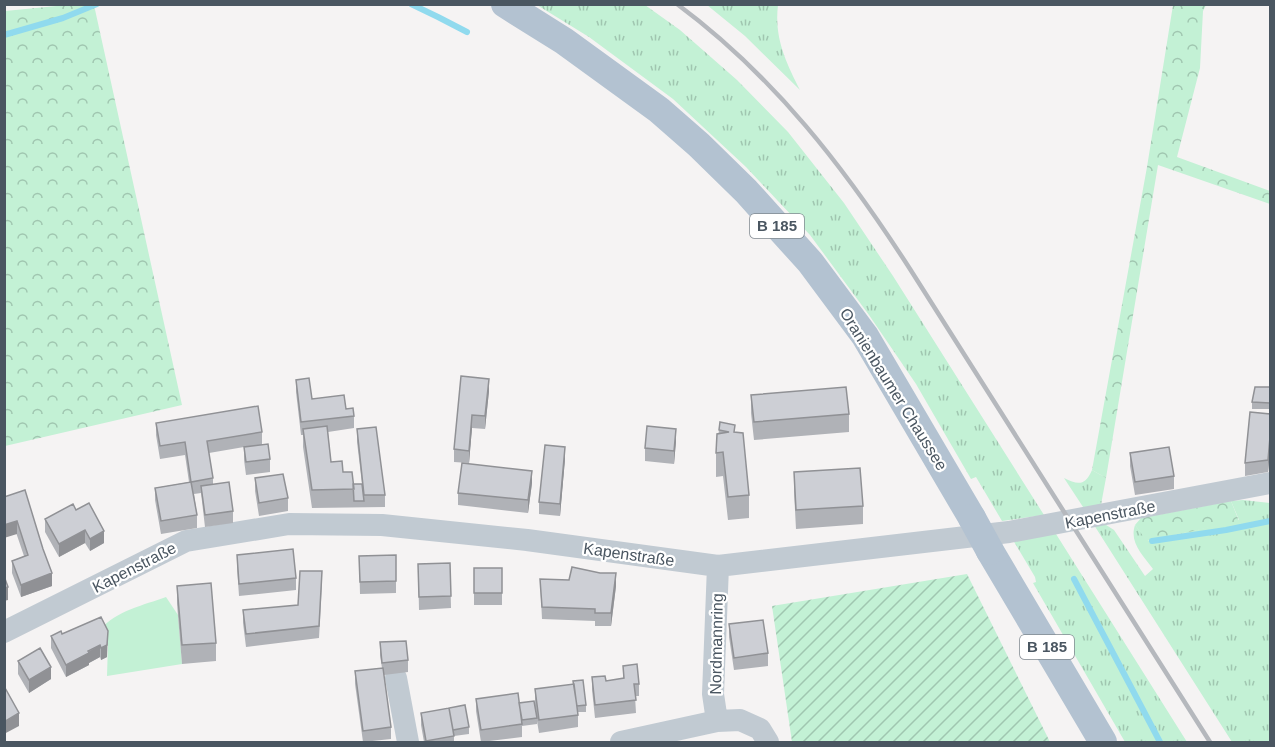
<svg xmlns="http://www.w3.org/2000/svg" width="1275" height="747" font-family="Helvetica,sans-serif">
<style>
.grass{fill:url(#grass-tufts)}
.forest{fill:url(#forest-crowns)}
.garden{fill:url(#garden-furrows)}
.pitch{fill:#c3f1d5}
.lines{fill:none;stroke-linecap:round;stroke-linejoin:round}
.stream{stroke:#90daee;stroke-width:6}
.minor{stroke:#c1cad2;stroke-width:22}
.major{stroke:#b3c2d1;stroke-width:28}
.rail{stroke:#b5b8bd;stroke-width:4.5}
.major-bridge{stroke:#b3c2d1;stroke-width:28}
.wall{fill:#b0b2b7}
.shaded-wall{fill:#909195}
.building{fill:#cdcfd5;stroke:#909195;stroke-width:1.5}
.labels{text-anchor:middle;stroke-width:4.5;stroke-linejoin:round;paint-order:stroke}
.shield{fill:#fff;stroke:#808990;stroke-width:1.5}
.shield-label{font-size:15px;font-weight:bold;fill:#4a5661}
.street-label{font-size:16px;fill:#4a5661;stroke:#fff}
</style>
<defs>
<pattern id="grass-tufts" width="24" height="20" patternUnits="userSpaceOnUse" patternTransform="scale(1.5)"><rect width="24" height="20" fill="#c3f1d5"/><path d="M3 7l-1-3M5 7V3M7 7l1-3M15 17l-1-3M17 17v-4M19 17l1-3" fill="none" stroke="#a0c6b0"/></pattern>
<pattern id="forest-crowns" width="20" height="18" patternUnits="userSpaceOnUse" patternTransform="scale(1.5)"><rect width="20" height="18" fill="#c3f1d5"/><path d="M2 6a3 3 0 1 1 6 0M12 15a3 3 0 1 1 6 0" fill="none" stroke="#a0c6b0"/></pattern>
<pattern id="garden-furrows" width="10" height="10" patternUnits="userSpaceOnUse" patternTransform="scale(1.5)"><rect width="10" height="10" fill="#c3f1d5"/><path d="M-1 1l2-2M0 10L10 0M9 11l2-2" fill="none" stroke="#a0c6b0"/></pattern>
</defs>
<rect width="100%" height="100%" fill="#f5f3f3"/>
<!-- grass -->
<path class="grass" d="M537,5H645L680,30L737,80L788,132L844,203L893,276L1044,515L1002,521L976,477L971,479L916,384L869,315L810,235L746,167L673,99L589,37Z
M707,5H778C774,38 786,62 800,90L745,36Z
M1092,470L1106,478L1100,510H1085L1064,478C1078,485 1085,486 1092,470Z
M1243,500L1270,503V742H1232L1094,525L1103,523L1114,530L1145,576L1153,569C1143,555 1129,543 1135,525L1148,541L1239,520L1231,501Z
M1056,534L1187,742H1125L1033,583L1036,582L1035,577L1013,540Z"/>
<!-- forest -->
<path class="forest" d="M67,5H94L182,405L5,446V11Z
M1173,5H1206L1203,11L1200,68L1177,157L1270,191V204L1158,165L1106,478L1092,470L1147,167Z
M1231,501L1239,521L1147,541L1135,525L1141,518Z"/>
<!-- garden -->
<path class="garden" d="M967,574L1050,742H792L772,606Z"/>
<!-- pitch -->
<path class="pitch" d="M166,597L178,615L182,664L107,676L108,643L101,629C116,611 144,605 166,597Z"/>
<g class="lines">
<!-- stream -->
<path class="stream" d="M411,4L438,17L467,32
M4,35L63,18L97,4
M1152,541L1226,530L1270,521
M1074,579L1160,742"/>
<!-- minor -->
<path class="minor" d="M4,632L186,541L289,524L382,525L527,540L718,566L1009,532L1270,483
M396,678L408,742
M717,721L713,694L718,566
M621,742L717,721L740,720L760,729L768,742"/>
<!-- major -->
<path class="major" d="M505,4L564,41L659,110L699,145L746,191L810,262L865,336L972,518
M990,551L1103,742"/>
<!-- rail -->
<path class="rail" d="M677,4C774,76 845,168 910,269L1210,742"/>
<!-- major-bridge -->
<path class="major-bridge" d="M972,518L990,551"/>
</g>
<!-- wall -->
<path class="wall" d="M461,376L489,391L485,429L472,428L469,463L454,462V449Z
M296,380L312,399L346,409L354,416V428L328,432L331,462L343,472L353,484H362L357,442V429L385,495V507L312,508L303,447V435H301L296,392Z
M1270,387V409H1252V402Z
M751,395L849,414V432L754,440L751,413Z
M1270,414V450L1268,472L1245,476V463Z
M156,423L262,432V445L247,447L270,459V472L246,475L244,460V447L209,453L213,478V485L233,511V523L205,527L201,493L194,494L197,515V528L161,534L155,500V488L189,482L185,455L160,459L156,435Z
M719,430L735,432L749,495V518L728,520L723,476L716,477V453Z
M676,441L674,464L645,461V448Z
M1130,453L1174,476V489L1135,495L1130,466Z
M565,459L560,516L539,514V502Z
M794,472L863,506V524L796,529L794,491Z
M255,478L288,498V511L259,516L255,491Z
M532,483L528,513L458,505V493Z
M4,497L52,586L21,597L12,573V561L24,556Z
M76,510L104,543L90,551L85,543L59,557L45,532V519Z
M237,555L296,578V590L239,596L237,567Z
M396,555V593L360,594L359,556Z
M450,563L451,608L419,610L418,564Z
M474,568H502V605H474Z
M540,579L616,586L611,626H595V621L542,619Z
M322,583L319,638L246,647L243,623V610L298,605Z
M177,586L216,643V661L182,664L177,604Z
M101,617L107,657L101,660L100,657L89,663V665L66,677L51,648V636L62,634Z
M729,624L768,653V666L734,670L729,637Z
M380,642L408,660V672L384,675L391,727V739L363,742L355,684V671L382,668L380,655Z
M18,661L51,679L29,693L18,674Z
M623,666L639,684V696H635L636,713L595,718L592,690V677L606,681L623,679Z
M535,689L586,705V712H578V727L539,733L537,721V724L522,726V737L481,742L476,711V699L519,703H535Z
M421,713L469,727V734L454,736V742H424L421,725Z"/>
<!-- shaded-wall -->
<path class="shaded-wall" d="M489,379V391L485,429V416Z
M472,415V428L469,463V451Z
M676,429V441L674,464V451Z
M1270,437V450L1268,472V460Z
M565,447V459L560,516V504Z
M532,471V483L528,513V500Z
M17,521V534L4,538V525Z
M85,530V543L59,557V544Z
M104,531V543L90,551V539Z
M52,573V586L21,597V585Z
M616,573V586L611,626V613Z
M8,587V600L4,601V588Z
M108,631L107,657L101,660V648Z
M100,645V657L89,663V665L66,677V665Z
M51,667V679L29,693V680Z
M19,713V726L4,734V722Z"/>
<!-- building -->
<path class="building" d="M461,376L489,379L485,416L472,415L469,451L454,449Z
M309,378L312,399L344,395L346,409L353,408L354,416L301,422L296,380Z
M846,387L849,414L754,422L751,395Z
M1255,387H1270V403L1252,402Z
M258,406L262,432L207,441L213,478L191,482L185,442L160,446L156,423Z
M1250,412L1270,414V437L1268,460L1245,463Z
M720,422L735,425L734,432L743,433L749,495L728,497L723,452L716,453L717,434L729,432L719,430Z
M327,426L331,462L342,461L343,472H352L354,489L312,490L303,429Z
M647,426L676,429L674,451L645,448Z
M376,427L385,495H364L357,429Z
M268,444L270,459L246,462L244,447Z
M545,445L565,447L560,504L539,502Z
M1169,447L1174,476L1135,482L1130,453Z
M462,463L532,471L528,500L458,493Z
M860,468L863,506L796,510L794,472Z
M283,474L288,498L259,503L255,478Z
M191,482L197,515L161,521L155,488Z
M229,482L233,511L205,515L201,486Z
M353,484H362L364,501H354Z
M25,490L43,549L52,573L21,585L12,561L28,555L17,521L4,525V497Z
M89,503L104,531L90,539L85,530L59,544L45,519L73,504L76,510Z
M293,549L296,578L239,584L237,555Z
M396,555V581L360,582L359,556Z
M450,563L451,596L419,597L418,564Z
M572,567L600,573H616L611,613H595V609L542,607L540,579L569,580Z
M474,568H502V593H474Z
M300,571H322L319,626L246,634L243,610L298,605Z
M4,576L8,587L4,588Z
M211,583L216,643L182,645L177,586Z
M101,617L108,631L107,645L101,648L100,645L88,651L89,653L66,665L51,636L61,631L62,634Z
M763,620L768,653L734,658L729,624Z
M406,641L408,660L382,663L380,642Z
M40,648L51,667L29,680L18,661Z
M637,664L639,684H634L636,700L595,705L592,677L605,676L606,681L624,678L623,666Z
M383,668L391,727L363,731L355,671Z
M583,680L586,705L577,706L573,681Z
M574,684L578,715L539,720L535,689Z
M4,686L19,713L4,722Z
M518,693L522,724L481,730L476,699Z
M534,701L537,718L522,720L519,703Z
M465,705L469,727L453,730L449,708Z
M449,708L454,736L426,741L421,713Z"/>
<g class="labels">
<!-- shield labels -->
<g class="shield">
<rect x="750" y="214" width="54" height="24" rx="4.5"/>
<rect x="1020" y="635" width="54" height="24" rx="4.5"/>
</g>
<g class="shield-label">
<text x="777" y="231">B 185</text>
<text x="1047" y="652">B 185</text>
</g>
<!-- street labels -->
<g class="street-label">
<text transform="translate(894 389) rotate(58)" y="6">Oranienbaumer Chaussee</text>
<text transform="translate(1110 514) rotate(-11)" y="6">Kapenstraße</text>
<text transform="translate(629 554) rotate(8)" y="6">Kapenstraße</text>
<text transform="translate(134 567) rotate(-27)" y="6">Kapenstraße</text>
<text transform="translate(716 644) rotate(-89)" y="6">Nordmannring</text>
</g>
</g>
<!-- border -->
<rect width="1275" height="747" fill="none" stroke="#4a5661" stroke-width="12"/>
</svg>
